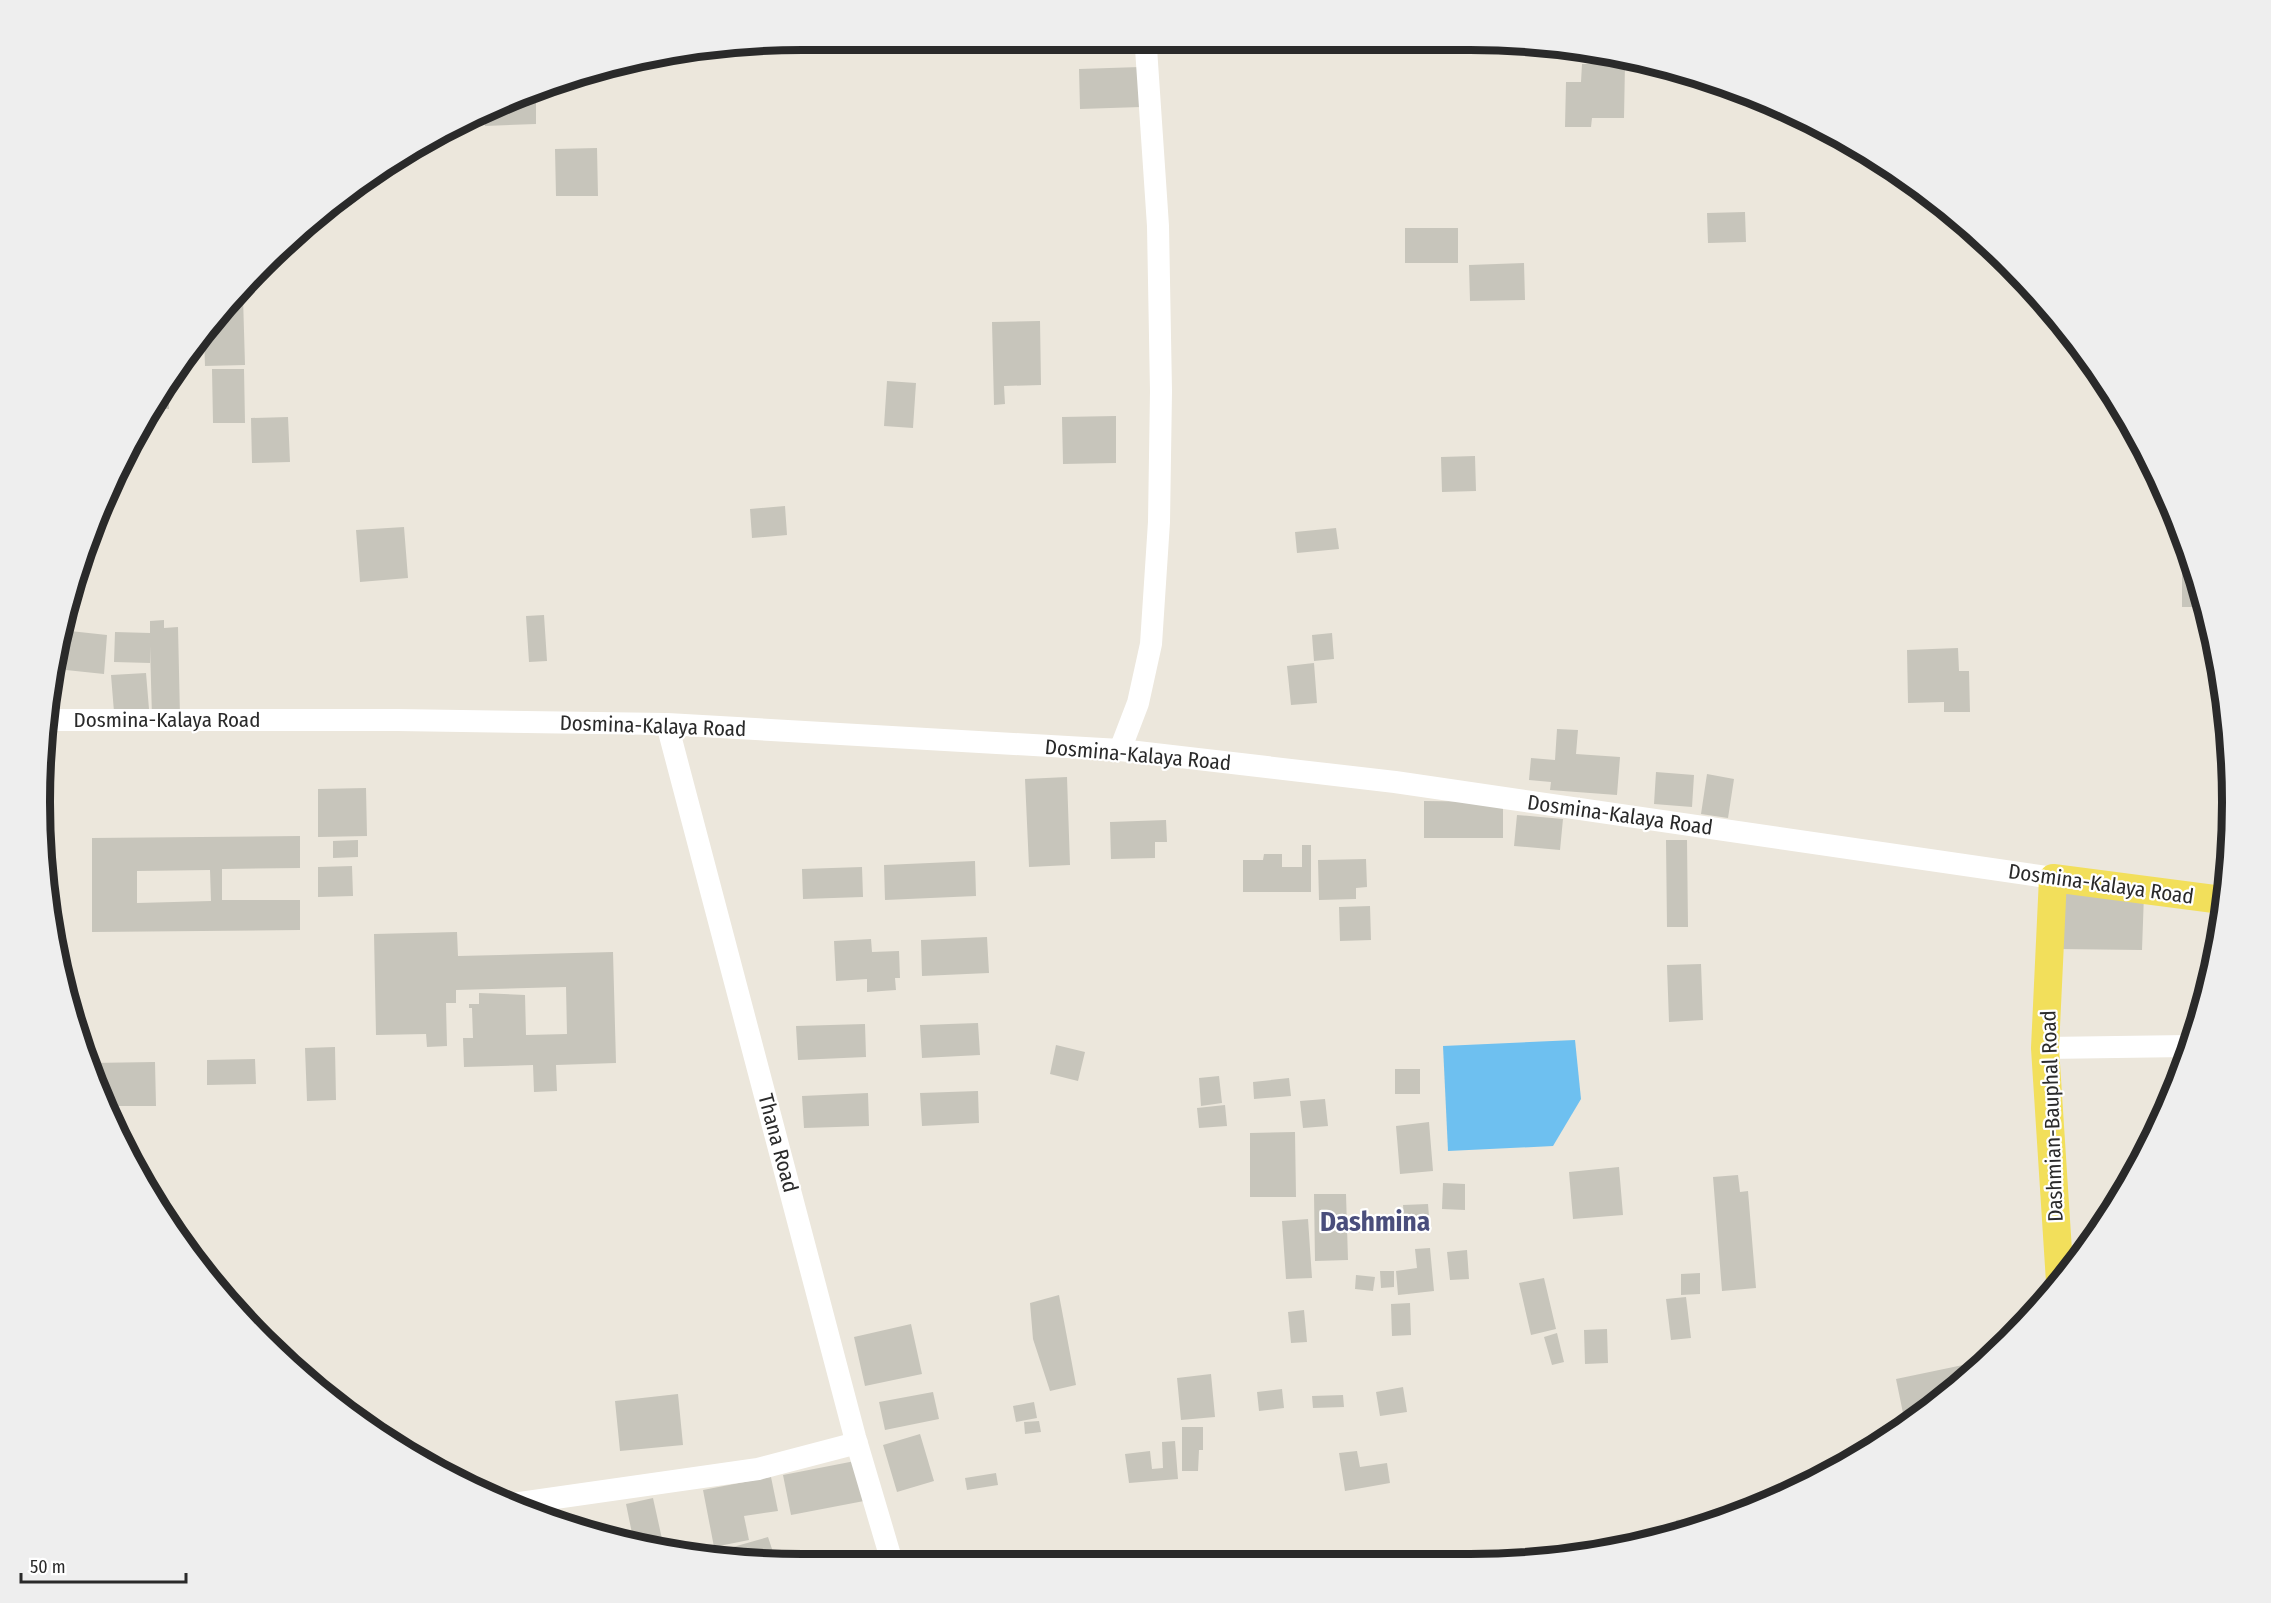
<svg xmlns="http://www.w3.org/2000/svg" width="2271" height="1603" font-family="'Fira Sans Condensed',sans-serif">
<style>
.water{fill:#6ec0f0}
.building{fill:#c7c5bb;fill-rule:evenodd}
.lines{fill:none;stroke-linecap:round;stroke-linejoin:round}
.minor{stroke:#fff;stroke-width:22}
.major{stroke:#f2df5b;stroke-width:28}
.labels{text-anchor:middle;stroke-width:4.5;stroke-linejoin:round;paint-order:stroke}
.street-label{font-size:21px;fill:#2a2a2a;stroke:#fff}
.district-label{font-size:27px;font-weight:bold;fill:#4a4e7c;stroke:#fff}
.rim{fill:none;stroke:#2a2a2a;stroke-width:8}
</style>
<rect width="100%" height="100%" fill="#ece7dc"/>
<!-- water -->
<path class="water" d="M1575,1040L1581,1099L1553,1146L1448,1151L1443,1046Z"/>
<!-- building -->
<path class="building" d="M1582,64H1625L1624,118H1592L1591,127H1565L1566,82H1581Z
M1140,67L1141,107L1080,109L1079,69Z
M536,91V124L485,126L484,110Z
M597,148L598,196H556L555,149Z
M1745,212L1746,242L1708,243L1707,213Z
M1405,228H1458V263H1405Z
M1524,263L1525,300L1470,301L1469,265Z
M230,297H243L245,365L205,366L204,335Z
M1040,321L1041,385L1004,386L1005,404L994,405L992,322Z
M212,369H244L245,423H213Z
M887,381L916,383L913,428L884,426Z
M169,388V409H154Z
M1116,416V463L1063,464L1062,417Z
M288,417L290,462L252,463L251,418Z
M1475,456L1476,491L1442,492L1441,457Z
M785,506L787,535L752,538L750,509Z
M404,527L408,578L360,582L356,530Z
M1336,528L1339,549L1297,553L1295,532Z
M2191,555L2192,557L2203,607H2182V556Z
M544,615L547,661L529,662L526,616Z
M164,620V628L178,627L180,717H152L150,646V663L114,662L115,632L150,633V621Z
M70,631L107,635L104,674L66,670Z
M1332,633L1334,659L1314,661L1312,635Z
M1958,648L1959,671H1969L1970,712H1944V702L1908,703L1907,650Z
M1314,663L1317,703L1291,705L1287,666Z
M146,673L149,709L114,712L111,675Z
M1557,729L1578,730L1576,754L1620,757L1617,795L1550,790L1551,782L1529,780L1531,758L1555,760Z
M1656,772L1694,775L1692,807L1654,804Z
M1707,774L1734,779L1728,818L1701,814Z
M1067,777L1070,865L1029,867L1025,779Z
M366,788L367,836L318,837V789Z
M1424,801L1503,802V838H1424Z
M1517,815L1563,819L1560,850L1514,846Z
M1166,820L1167,842H1155V858L1111,859L1110,822Z
M300,836V868L222,869V900H300V930L92,932V838ZM210,870L211,901L137,903V871Z
M358,840V857L333,858V841Z
M1666,840H1687L1688,927H1667Z
M1302,845H1311V892H1243V860H1263L1264,854H1282V867H1302Z
M1366,859L1367,887L1356,888V899L1319,900L1318,860Z
M975,861L976,896L885,900L884,865Z
M352,866L353,896L318,897V867Z
M862,867L863,897L803,899L802,869Z
M2060,893L2144,894L2142,950L2059,949Z
M1370,906L1371,940L1340,941L1339,907Z
M457,932L458,956L613,952L616,1063L556,1065L557,1091L534,1092L533,1065L464,1067L463,1038H473L472,1008H469V1004H479V993L525,995L526,1035L567,1034L566,987L456,990V1003H446L447,1046L427,1047L426,1034L376,1035L374,934Z
M987,937L989,973L922,976L921,940Z
M871,939L872,952L899,951L900,978H895L896,990L867,992V979L836,981L834,941Z
M1701,964L1703,1020L1669,1022L1667,965Z
M978,1023L980,1055L922,1058L920,1025Z
M865,1024L866,1057L798,1060L796,1026Z
M1056,1045L1085,1052L1078,1081L1050,1074Z
M335,1047L336,1100L307,1101L305,1048Z
M255,1059L256,1084L207,1085V1060Z
M155,1062L156,1106H105L90,1063Z
M1395,1069H1420V1094H1395Z
M1219,1076L1222,1103L1201,1106L1199,1078Z
M1289,1078L1291,1096L1254,1099L1253,1082Z
M978,1091L979,1123L922,1126L920,1093Z
M868,1093L869,1126L804,1128L802,1096Z
M1325,1099L1328,1126L1303,1128L1300,1101Z
M1225,1105L1227,1126L1199,1128L1197,1108Z
M1429,1122L1433,1171L1400,1174L1396,1126Z
M1295,1132L1296,1197H1250V1133Z
M1619,1167L1623,1215L1573,1219L1569,1172Z
M1738,1175L1740,1192L1748,1191L1756,1288L1722,1291L1713,1177Z
M1443,1183L1465,1184V1210L1442,1209Z
M1314,1194H1346L1348,1260L1315,1261Z
M1428,1204L1430,1229L1405,1231L1403,1205Z
M1308,1219L1312,1278L1286,1279L1282,1221Z
M1430,1248L1434,1291L1398,1295L1396,1271L1417,1268L1415,1249Z
M1467,1250L1469,1279L1450,1280L1447,1252Z
M1380,1271H1394V1287L1381,1288Z
M1700,1273V1294L1681,1295V1274Z
M1356,1275L1375,1277L1373,1291L1355,1289Z
M1544,1278L1556,1329L1531,1335L1519,1283Z
M1059,1295L1076,1385L1050,1391L1033,1339L1030,1303Z
M1686,1297L1691,1338L1671,1340L1666,1299Z
M1410,1303L1411,1335L1392,1336L1391,1304Z
M1304,1310L1307,1342L1291,1343L1288,1312Z
M911,1324L922,1374L865,1386L854,1337Z
M1607,1329L1608,1363L1585,1364L1584,1330Z
M1557,1333L1564,1362L1552,1365L1544,1337Z
M1987,1360L1972,1375L1926,1408L1903,1413L1896,1379Z
M1211,1374L1215,1417L1181,1420L1177,1378Z
M1403,1387L1407,1412L1380,1416L1376,1392Z
M1282,1389L1284,1408L1259,1411L1257,1392Z
M933,1392L939,1419L885,1430L879,1402Z
M678,1394L683,1445L620,1451L615,1401Z
M1343,1395L1344,1407L1313,1408L1312,1396Z
M1034,1402L1037,1418L1016,1422L1013,1406Z
M1039,1421L1041,1432L1025,1434L1024,1422Z
M1182,1427H1203V1450H1199L1198,1471H1182Z
M920,1434L934,1481L897,1492L883,1445Z
M1175,1441L1178,1479L1129,1483L1125,1454L1150,1451L1152,1469L1163,1468L1162,1442Z
M1357,1451L1360,1467L1387,1463L1390,1483L1345,1491L1339,1453Z
M855,1461L864,1501L791,1515L783,1475Z
M996,1473L998,1485L967,1490L965,1478Z
M771,1477L778,1511L744,1516L749,1540L714,1547L703,1490Z
M653,1498L664,1548L634,1543L626,1504Z
M1702,1517L1703,1522L1676,1529V1520Z
M768,1537L774,1555L784,1552L787,1562L737,1560L733,1547Z"/>
<g class="lines">
<!-- minor -->
<path class="minor" d="M46,720H397L667,724L1120,750L1395,782L2053,878
M667,724L855,1437L892,1562
M1120,750L1138,703L1151,644L1159,522L1161,391L1158,226L1146,48L1148,39
M2045,1048L2188,1046
M513,1504L758,1469L857,1443"/>
<!-- major -->
<path class="major" d="M2060,1282L2045,1048L2053,878L2222,900"/>
</g>
<g class="labels">
<!-- street labels -->
<g class="street-label">
<text x="167" y="727">Dosmina-Kalaya Road</text>
<text transform="translate(653 726) rotate(2)" y="7">Dosmina-Kalaya Road</text>
<text transform="translate(1138 755) rotate(5)" y="7">Dosmina-Kalaya Road</text>
<text transform="translate(1620 815) rotate(8)" y="7">Dosmina-Kalaya Road</text>
<text transform="translate(2101 884) rotate(8)" y="7">Dosmina-Kalaya Road</text>
<text transform="translate(2052 1116) rotate(-92)" y="7">Dashmian-Bauphal Road</text>
<text transform="translate(778 1143) rotate(75)" y="7">Thana Road</text>
</g>
<!-- district labels -->
<g class="district-label">
<text x="1375" y="1231">Dashmina</text>
</g>
</g>
<!-- crop -->
<path d="M0 0H2271V1603H0ZM802 50H1470A752 752 0 0 1 2222 802V802A752 752 0 0 1 1470 1554H802A752 752 0 0 1 50 802V802A752 752 0 0 1 802 50Z" fill="#eee" fill-rule="evenodd"/>
<path class="rim" d="M802 50H1470A752 752 0 0 1 2222 802V802A752 752 0 0 1 1470 1554H802A752 752 0 0 1 50 802V802A752 752 0 0 1 802 50Z"/>
<!-- scale -->
<path d="M21 1573v9h165v-9" fill="none" stroke="#2a2a2a" stroke-width="3"/>
<text x="30" y="1573" font-size="18" fill="#2a2a2a" stroke="#ffffff" stroke-width="4.5" paint-order="stroke">50 m</text>
</svg>
